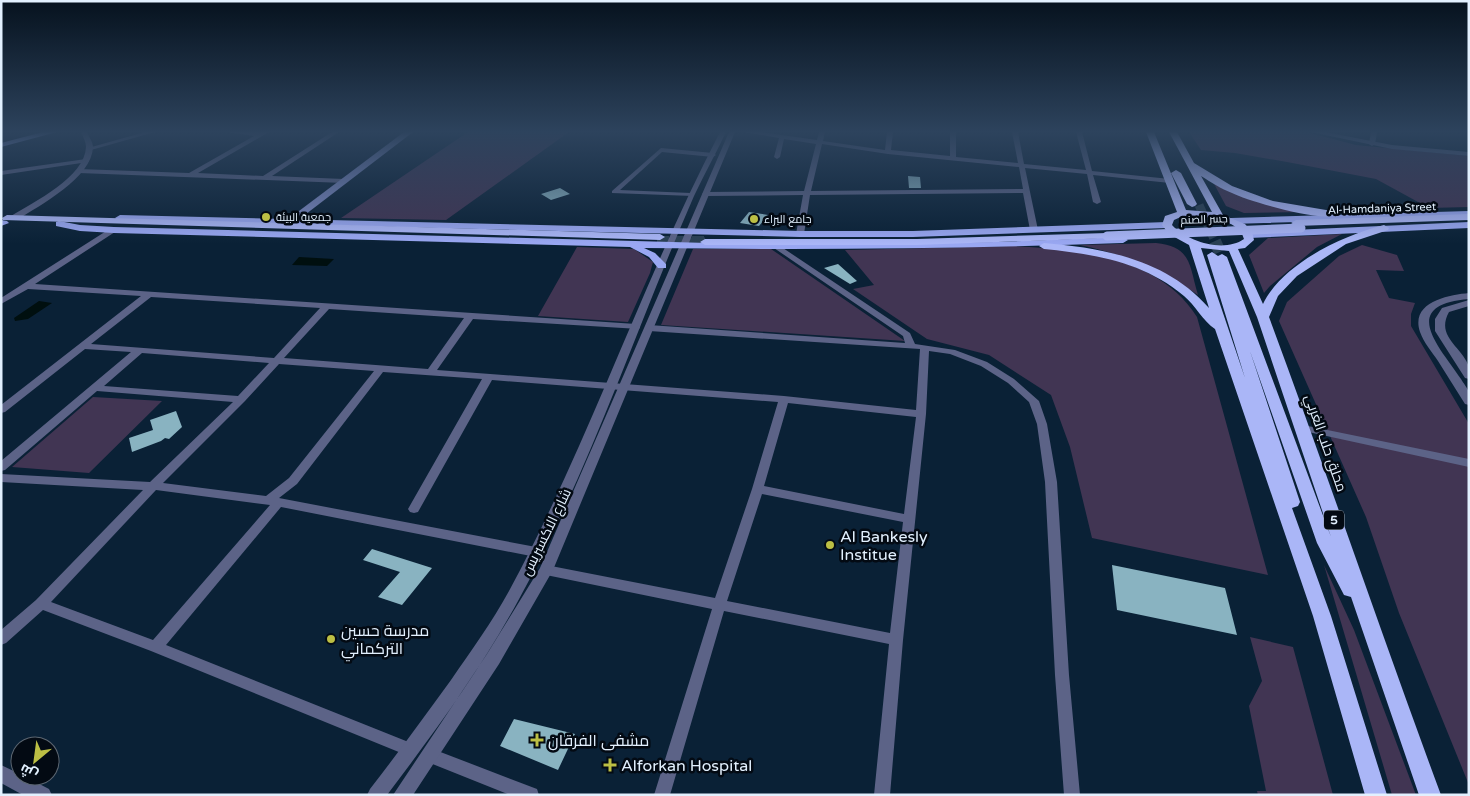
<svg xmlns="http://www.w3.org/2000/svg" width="1470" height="796" font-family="'Varela Round',Cairo,sans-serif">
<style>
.green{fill:#413553}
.water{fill:#000f0f}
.building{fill:#89b3c1}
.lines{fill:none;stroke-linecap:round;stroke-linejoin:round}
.trunk-tunnel-far1{stroke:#2a4054;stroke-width:9;stroke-dasharray:9 4.5;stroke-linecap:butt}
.trunk-tunnel{stroke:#2a4054;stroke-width:12;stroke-dasharray:12 5.5;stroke-linecap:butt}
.minor{fill:#5c6387;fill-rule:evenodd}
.tertiary{fill:#5c6387;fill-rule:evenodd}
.secondary{fill:#7e8ac3;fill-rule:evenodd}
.primary{fill:#99a7f2;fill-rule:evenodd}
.trunk{fill:#aab6f7;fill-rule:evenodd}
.trunk-bridge{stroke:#aab6f7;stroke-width:9}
.poi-dot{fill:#bcbf44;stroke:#030a13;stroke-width:2}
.labels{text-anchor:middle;stroke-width:5;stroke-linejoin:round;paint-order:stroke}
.far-street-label{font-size:11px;fill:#e2f0fe;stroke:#030a13}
.far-poi-label{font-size:11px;fill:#e2f0fe;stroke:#030a13;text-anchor:start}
.shield{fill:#030a13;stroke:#9fabb8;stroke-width:1}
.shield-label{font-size:12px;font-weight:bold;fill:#e2f0fe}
.street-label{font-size:14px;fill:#e2f0fe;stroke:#030a13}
.near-poi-label{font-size:16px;fill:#e2f0fe;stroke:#030a13;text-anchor:start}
</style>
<rect width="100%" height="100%" fill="#0a2136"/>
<!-- green -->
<path class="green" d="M468,132H569L446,220L341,218Z
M1189,132H1306L1356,145L1469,156V207L1429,208L1376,179L1287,162L1235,153L1201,150Z
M1213,182L1226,189L1308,212L1244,213L1226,206Z
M1342,234L1317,247L1270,286L1264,293L1249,255L1268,238Z
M1156,243C1192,247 1189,265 1198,295C1157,267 1128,256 1080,245Z
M1362,245L1397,255L1404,271L1376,270L1389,298L1415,303L1411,314V326L1469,424V785L1399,613L1366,517L1279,321L1287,302L1339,256Z
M1013,246C1077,249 1160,257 1197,317L1268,575L1092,538L1070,447L1051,395L989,355L927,339L853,289L874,285L845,250Z
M577,247L634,249L653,262L650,273L628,322L538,316Z
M693,249H771L905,341L661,325Z
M93,397L162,401L89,473L12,467Z
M1324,565L1354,630L1416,795H1392Z
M1250,637L1293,647L1333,795H1258L1257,791H1266L1249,706L1262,681Z"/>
<!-- water -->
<path class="water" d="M299,257L334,259L327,266L292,265Z
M39,301L52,303L28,319L15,321L14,318Z"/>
<!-- building -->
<path class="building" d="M908,176L920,177L921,188H909Z
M560,188L570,194L551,200L541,194Z
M749,212L768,215L759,226L740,223Z
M838,264L857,281L850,284L824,268Z
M176,411L182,427L169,439L165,438L161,441L132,452L129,438L153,430L150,420Z
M372,549L432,568L402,605L378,597L400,572L363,560Z
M1112,565L1225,588L1237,635L1117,610Z
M514,719L575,734L558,770L500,746Z"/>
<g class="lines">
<!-- trunk-tunnel-far1 -->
<path class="trunk-tunnel-far1" d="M1199,205L1216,243
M657,242H705"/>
<!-- trunk-tunnel -->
<path class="trunk-tunnel" d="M1215,241L1222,257
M657,242H705"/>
<!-- minor -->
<path class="minor" d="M145,132H155L91,150L88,148Z
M227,132H269L198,173L263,176L332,132H339L272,176L344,179L347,181L344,183L79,173L76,171L79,169L189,173L254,136Z
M744,132H761L817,140L819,132H825L823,141L885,150L887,132H893L891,150L950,156V132H956V157L1018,163L1012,132H1018L1024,164L1086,170L1076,132H1082L1092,171L1170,179L1173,181L1170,183L1093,175L1101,202L1097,204L1093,202L1087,174L1025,168L1038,230L1034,232L1030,230L1023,193L810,195L804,234L800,236L796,234L803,195L705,196L702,194L705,192L804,191L816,144L784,139L780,157L777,159L774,157L779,138ZM822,144L888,154L1019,167L1023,189L811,191Z
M1371,132H1377L1375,144L1372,146L1369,144Z
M661,148L713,153L716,155L713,157L662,152L620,190L691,193L693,194V196L612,193V191Z
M86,159L89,161L88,162L1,175V171Z
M111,228H117L118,230L35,284L636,324L640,327L639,329L473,319L437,370L784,396L916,410L920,349L649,331L645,328L649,325L905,343L903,336L774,248L773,246L777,244L910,333L915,344L955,350L987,362L1014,379L1039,401L1047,424L1057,482L1069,675L1080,795H1064L1055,675L1045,482L1037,424L1029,402L1008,383L981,366L950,354L929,351L926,414L903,640L890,795H874L889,644L724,611L670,795H654L712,609L546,575L542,574L540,570L542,566L546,565L715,598L752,489L778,402L492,380L418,512L414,513L410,512L408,509L482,379L383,372L297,484L279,498L536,547L540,549L542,552L540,555L536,557L281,507L166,645L416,745L419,750L416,755L411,757L151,651L43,610L6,643L1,645V630L36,600L143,490L1,482V474L150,482L233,402L97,391L5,470L1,471V461L131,352L85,349L5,412L1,413V405L141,296L28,289L1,304V298ZM151,297L320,308L274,358L91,344ZM329,309L464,318L428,369L284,358ZM142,353L269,363L238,396L104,386ZM279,364L374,371L289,478L266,496L163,483L245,401ZM788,403L916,417L904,514L764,486ZM156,490L270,505L153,640L51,602ZM762,494L903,522L890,633L727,601Z
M1303,425L1469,459V467L1299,430L1298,428L1299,426Z
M430,748L537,789L539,795H510L425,761L422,756L425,751Z"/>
<!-- tertiary -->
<path class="tertiary" d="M81,132H87C89,137 93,142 93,147C92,178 40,205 17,220H11V216C34,202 85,177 86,147C86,142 83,137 81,132Z
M720,132H726C716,153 704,175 694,196C635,331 589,472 518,601C481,669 434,733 387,795H367L370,789C398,753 424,717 451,680C471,651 492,622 509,591C589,443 642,282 720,132Z
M729,132H735L553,570L499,664L413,795H393L487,654L540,568Z
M1311,132H1325L1392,145L1469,152V156L1392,149Z
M1469,293V299C1398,305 1439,346 1461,379C1463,383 1468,388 1469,393C1470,396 1469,401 1469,405L1465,404C1456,390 1447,375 1438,361C1432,352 1424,343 1420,332C1410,302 1448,295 1469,293Z
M1469,300V306L1449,312C1435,337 1463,347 1469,367C1470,371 1469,376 1469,379L1465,378L1435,331V319L1442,308Z
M1,765L20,774V776H24L49,789L52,795H23L1,783Z"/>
<!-- secondary -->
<path class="secondary" d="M404,132H413L293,224H287V220Z"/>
<!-- primary -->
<path class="primary" d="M43,132H57L1,147V143Z
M1469,211V217L1231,224L1226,221L1231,218Z
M120,215L800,231H913L1167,222L1172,225L1167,228L913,237H800L117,220L115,218Z
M1,220L7,221L9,223L1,226Z
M59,221L80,225L114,227L745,244L997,242L1123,237L1128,240L1123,243C963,249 804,250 644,248L655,253L666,264V268H658L649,257L630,247L114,233L80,231L56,226V222Z
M1469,222V228L1249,238L1244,235L1249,232Z"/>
<!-- trunk -->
<path class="trunk" d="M1146,132H1154L1186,210L1212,212L1169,132H1177L1194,163L1232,186L1273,201L1332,211L1337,214C1325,224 1248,201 1232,193C1221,189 1211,182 1201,176L1223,215L1245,224L1252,232L1254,240L1245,248L1238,249L1263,304C1282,264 1343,235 1384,225L1389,228L1388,230L1346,244L1297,276L1278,296L1269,317C1328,476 1382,636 1441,795H1419L1351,597L1344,595L1317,543L1250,351L1300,502L1298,506L1292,508L1331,616L1387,795H1365L1313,616L1215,329C1203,321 1195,305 1184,296C1144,262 1094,254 1044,249L1039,246L1044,243C1105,248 1167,260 1209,308L1189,245L1169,234L1162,225L1165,216L1177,212ZM1183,216C1202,216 1238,217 1244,239C1224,253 1188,242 1172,225L1174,220ZM1201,248L1229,251L1257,317L1331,537L1227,257L1222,254L1218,256L1212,252L1207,255L1245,378Z
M1176,170L1181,173L1197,204L1195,206L1192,207L1187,204L1171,173Z
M1469,214V220L1296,226L1291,223L1296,220Z
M7,215L660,234L665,237L660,240L3,220L2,218Z
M1107,233L1111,234L1112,236L1111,238L917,245H705L700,242L705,239H917Z"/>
<!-- trunk-bridge -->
<path class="trunk-bridge" d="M1107,236L1301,228"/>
</g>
<!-- sky -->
<linearGradient id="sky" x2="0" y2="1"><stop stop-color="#06121e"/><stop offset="0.54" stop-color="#2d435d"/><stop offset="1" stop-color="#2d435d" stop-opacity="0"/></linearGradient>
<rect width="1470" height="244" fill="url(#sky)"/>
<!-- markers -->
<g class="poi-dot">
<circle cx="266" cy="217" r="5"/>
<circle cx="754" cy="219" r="5"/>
<circle cx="830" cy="545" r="5"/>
<circle cx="331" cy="639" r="5"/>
<path d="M534.5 732.5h5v5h5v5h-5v5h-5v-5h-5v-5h5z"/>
<path d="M607.5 757.5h5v5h5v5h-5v5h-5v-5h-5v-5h5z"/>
</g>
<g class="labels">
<!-- far-street labels -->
<g class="far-street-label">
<text transform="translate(1382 208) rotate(-2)" y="4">Al-Hamdaniya Street</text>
<text transform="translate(1204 219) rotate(-2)" y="4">جسر الصنم</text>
</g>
<!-- far-poi labels -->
<g class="far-poi-label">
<text x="276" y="221">جمعية البيئة</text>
<text x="764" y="223">جامع البراء</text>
</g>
<!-- shield labels -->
<rect class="shield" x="1324" y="510.5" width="20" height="19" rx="4"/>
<g class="shield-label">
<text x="1334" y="524">5</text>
</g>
<!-- street labels -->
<g class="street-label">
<text transform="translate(1326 443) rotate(71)" y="5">محلق حلب الغربي</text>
<text transform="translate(546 532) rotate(-64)" y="5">شارع الاكسبريس</text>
</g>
<!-- near-poi labels -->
<g class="near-poi-label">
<text x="840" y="542">Al Bankesly<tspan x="840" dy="18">Institue</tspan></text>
<text x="341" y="636">مدرسة حسين<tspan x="341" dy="18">التركماني</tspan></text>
<text x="548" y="746">مشفى الفرقان</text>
<text x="621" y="771">Alforkan Hospital</text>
</g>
</g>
<!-- border -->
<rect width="1470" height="796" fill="none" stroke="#e2f0fe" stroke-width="5"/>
<!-- north arrow -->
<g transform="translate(35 761) rotate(209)"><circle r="24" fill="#030a13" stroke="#5c6671"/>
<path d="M0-4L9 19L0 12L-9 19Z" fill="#bcbf44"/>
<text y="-8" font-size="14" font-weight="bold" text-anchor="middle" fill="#e2f0fe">ش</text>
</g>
</svg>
